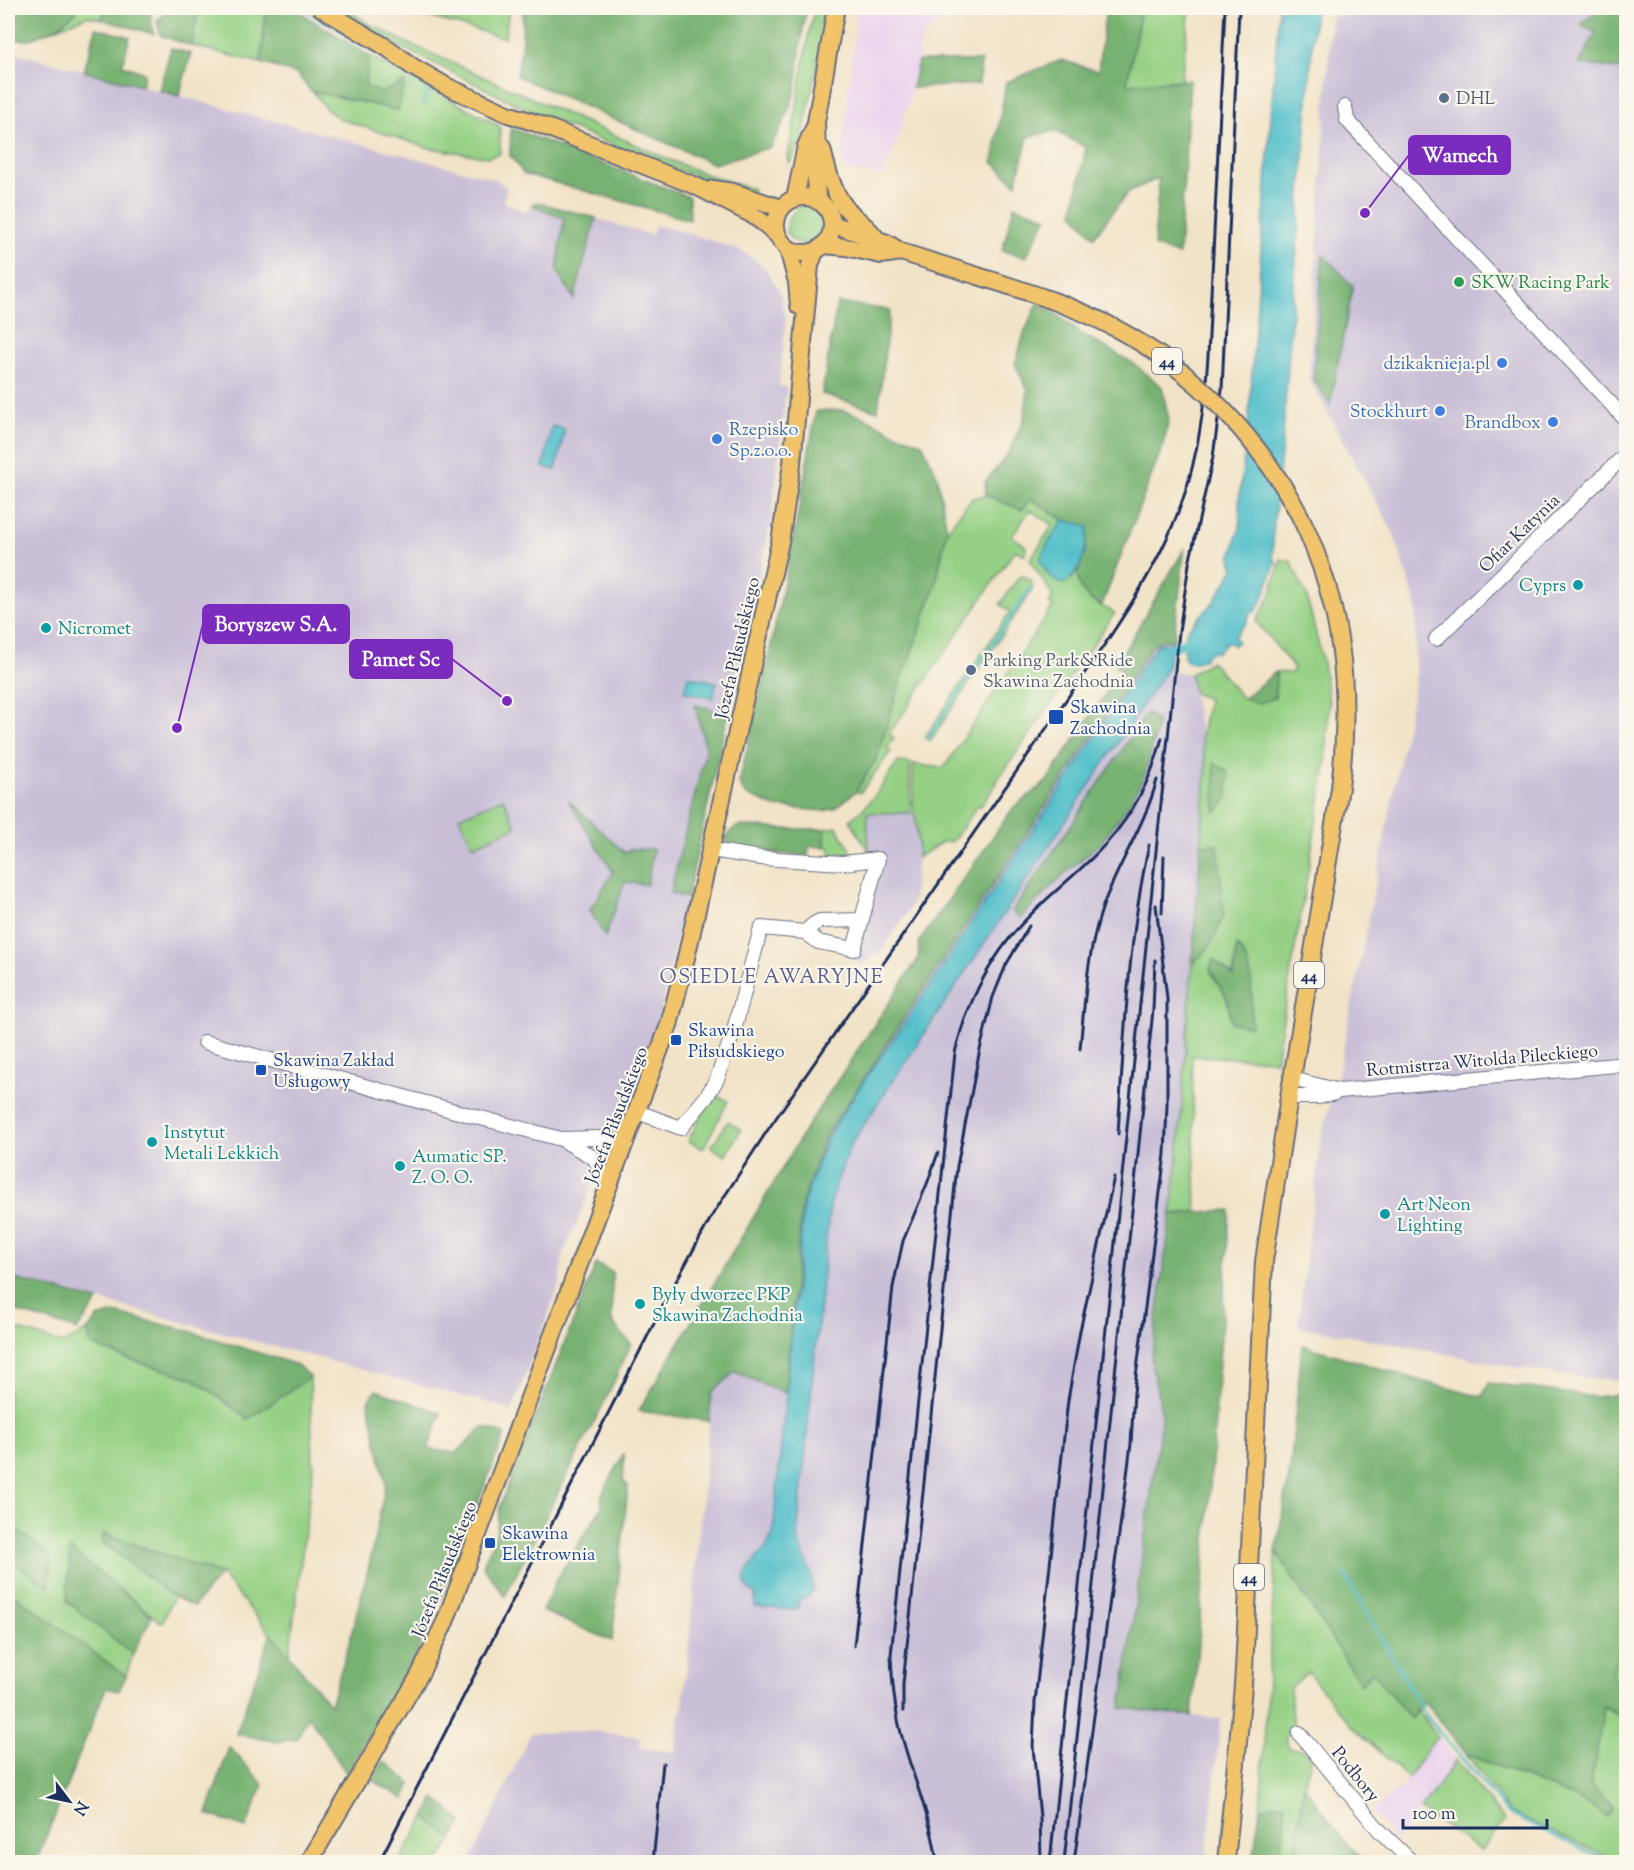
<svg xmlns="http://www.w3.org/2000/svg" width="1634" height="1870" font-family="'Sorts Mill Goudy',serif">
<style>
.built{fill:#e9d2ed}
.industrial{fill:#c9bfd7}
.green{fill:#95d084;stroke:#588071;stroke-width:1.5;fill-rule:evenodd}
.forest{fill:#78b272;stroke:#4a7068;stroke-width:1.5}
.water{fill:#52bfc9;stroke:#367794;stroke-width:1.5}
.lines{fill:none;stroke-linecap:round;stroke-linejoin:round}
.stream{stroke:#52bfc9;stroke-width:3}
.canal{stroke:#52bfc9;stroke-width:10}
.minor-casing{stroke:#666e83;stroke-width:16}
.major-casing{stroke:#666e83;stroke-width:20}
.minor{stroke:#fff;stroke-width:14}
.major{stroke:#f1c36a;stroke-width:16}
.rail{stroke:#1b2f5e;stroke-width:3}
.major-bridge-casing{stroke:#666e83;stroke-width:20;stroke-linecap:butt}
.major-bridge{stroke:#f1c36a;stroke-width:16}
.service-dot{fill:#5c6f8a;stroke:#fbf7ec;stroke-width:2}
.leisure-dot{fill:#2e9e5b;stroke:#fbf7ec;stroke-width:2}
.shop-dot{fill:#3f7fe0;stroke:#fbf7ec;stroke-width:2}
.culture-dot{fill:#0f9aa8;stroke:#fbf7ec;stroke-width:2}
.transit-dot{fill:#1a4fb4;stroke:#fbf7ec;stroke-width:2}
.labels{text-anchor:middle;stroke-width:4.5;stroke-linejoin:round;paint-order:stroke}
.shield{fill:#fbf7ec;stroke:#5e6b89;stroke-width:1.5}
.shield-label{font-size:16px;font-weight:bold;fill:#1b2f5e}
.service-label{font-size:18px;fill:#4e5e75;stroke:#fbf7ec;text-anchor:start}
.leisure-label{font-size:18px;fill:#27864d;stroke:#fbf7ec;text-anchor:start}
.shop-label{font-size:18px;fill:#366cbe;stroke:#fbf7ec;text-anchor:end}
.street-label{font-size:18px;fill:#1b2f5e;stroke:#fbf7ec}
.culture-label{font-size:18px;fill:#0d838f;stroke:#fbf7ec;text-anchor:start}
.transit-label{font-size:18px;fill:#164399;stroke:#fbf7ec;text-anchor:start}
.neighbourhood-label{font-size:20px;letter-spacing:1.5px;fill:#586091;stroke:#fbf7ec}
.leader{fill:none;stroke:#7b2cbf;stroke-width:2}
.callout-dot{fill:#7b2cbf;stroke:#fbf7ec;stroke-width:2}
.callout{fill:#7b2cbf;stroke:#7b2cbf;stroke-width:2}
.callout-label{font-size:20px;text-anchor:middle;font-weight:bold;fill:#fff}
</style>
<rect width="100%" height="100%" fill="#fbf7ec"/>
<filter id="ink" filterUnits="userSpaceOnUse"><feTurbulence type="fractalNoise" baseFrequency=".0167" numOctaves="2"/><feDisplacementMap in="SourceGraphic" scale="12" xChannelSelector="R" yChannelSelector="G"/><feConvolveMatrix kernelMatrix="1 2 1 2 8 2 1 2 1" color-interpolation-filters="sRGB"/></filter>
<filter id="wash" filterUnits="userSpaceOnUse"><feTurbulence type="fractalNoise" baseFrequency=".008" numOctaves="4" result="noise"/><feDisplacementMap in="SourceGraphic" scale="24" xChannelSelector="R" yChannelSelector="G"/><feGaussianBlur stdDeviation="1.35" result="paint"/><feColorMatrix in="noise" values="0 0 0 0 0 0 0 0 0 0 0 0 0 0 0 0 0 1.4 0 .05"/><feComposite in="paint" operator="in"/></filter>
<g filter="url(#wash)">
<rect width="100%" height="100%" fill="#f1e3c7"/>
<!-- built -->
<path class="built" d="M857,8H941L940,24L923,35L912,88L898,137L884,175L855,172L841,166Z
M1437,1736L1456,1760L1396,1842L1371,1812L1402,1786Z"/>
<!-- industrial -->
<path class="industrial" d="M1370,8H1609L1626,18V1381L1558,1375L1298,1326L1321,1137L1338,1075L1415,683L1416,603L1393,532L1309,379L1331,17Z
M8,51L498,180L507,188L503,202L526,212L536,201L652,235L655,225L688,233L742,251L765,268L779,290L786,319L779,386L786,387L771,522L660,1013L629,1098L563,1255L560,1282L512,1411L488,1403L8,1276Z
M1165,639L1173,643L1169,671L1190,674L1206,768L1178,1157L1151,1361L1162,1414L1121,1708L1221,1719L1206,1862H470L531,1733L593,1731L641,1737L640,1748L675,1752L680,1712H682L683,1707L712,1392L735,1372L785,1393L802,1203L825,1137L1153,646Z
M866,813H915L918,843L913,901L909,910L881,952L864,964L854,961L882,854L869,852Z"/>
<!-- green -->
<path class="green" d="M76,8H107L101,19L87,16L55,29L75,12Z
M198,8H266L261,63L192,46Z
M333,8H344L371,25L401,40L672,161L713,177L753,189L752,194L656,163L534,113L407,50L350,19Z
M397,8H509L505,38Z
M815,8H829L802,139L789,164L788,156L809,32Z
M1141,8H1190L1181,80L1126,84Z
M369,56L500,126V154L487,157L429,148L340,119L327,110L312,91L398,110L404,83L381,93L365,86Z
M805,201C831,208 829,236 807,245L792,240L786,232L789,217Z
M986,495L1022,510L1031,498L1064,520L1048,543L1072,579L1078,569C1079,581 1083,593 1092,601C1096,604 1110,610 1115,613L996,782L997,783L981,806L979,805L976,808L953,841L942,842L917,858L918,843L915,814L913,813V764L942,768L945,766L1053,606L1049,604L1052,599L1051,593L1030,560L1053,525L1030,510L1012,536L1026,546L1025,555L1015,550L889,734L894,738L887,748L891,751L860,793L856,791L876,759L897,693L935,587L947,530L972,498Z
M1281,559L1291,561L1307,597L1323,663L1329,702L1326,765L1276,1060L1192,1056L1196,1212L1171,1214L1178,1157L1192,965L1210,946L1218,844L1201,845L1206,767L1201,737L1208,699L1194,693L1190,674L1211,661L1243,699L1275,698L1276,672L1292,673L1294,668L1256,621L1270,597ZM1237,947L1231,1022L1227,998L1210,970L1213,960L1233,976Z
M1023,576L1031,581L1033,589L930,741L925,737L1010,612L1000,604L1019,577Z
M898,762L910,763V813H867L869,852L850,820L862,810L874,797Z
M503,798L516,827L473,846L459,817Z
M837,827C842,839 849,842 852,855L830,858V847H825V829Z
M712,1094L728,1101L703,1149L688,1141Z
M728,1121L741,1130L725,1156L711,1147Z
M8,1326L63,1344L88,1330L90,1344L122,1357L194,1379L248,1419L310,1377L313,1468L289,1656L221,1574L105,1534L101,1541L174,1597L162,1623L71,1550L67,1601L133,1654L126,1676L8,1590Z
M1276,1552L1361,1683L1372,1671L1411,1718L1418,1711L1437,1736L1408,1778L1348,1722L1308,1672L1290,1688L1294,1729L1285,1737L1289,1748L1303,1750L1312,1757L1304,1785L1294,1862H1275L1284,1833L1260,1808Z
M1621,1641L1626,1643V1687L1611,1676Z
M1604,1707L1626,1719V1862H1618L1510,1812L1466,1754L1579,1799L1608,1817L1613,1807L1591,1787Z
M1456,1760L1504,1820L1481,1851L1420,1810Z
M425,1817L452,1839L438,1862H399Z"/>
<!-- forest -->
<path class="forest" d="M8,8H76V12L55,29L28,40L8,39V24L10,26L19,19Z
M107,8H149L154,34L101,19Z
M169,8H198L192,46L161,36L157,22Z
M266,8H293L369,56L365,86L381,93L405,82L398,110L311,91L297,74L261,63Z
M523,8H807C800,34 800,59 796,86C792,108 781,127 771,147L714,164L517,76L522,40Z
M1106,8H1141L1127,84L1190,80L1179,255L1154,246L1159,178L1128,192L1094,237L1073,213L1086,147L1055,131L1028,137L1016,184L993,162L1006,82L1061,60L1098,71Z
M1599,8L1626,16V70L1579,64L1596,33L1581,25Z
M96,28L130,37L122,65L145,73L142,86L84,71Z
M171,48L191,54L179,96L159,90Z
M918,61H981L979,84L912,88Z
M511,128L689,197L690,220L524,174L510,155Z
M536,202L596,218L574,299L557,270L564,218L532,205Z
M1014,206L1047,217L1026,257L1002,251Z
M1323,255L1353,286L1330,404L1313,379Z
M837,303L890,310L878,411L822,394Z
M1038,304L1053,312L1082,334L1133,363L1162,387L1169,420L1163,445L1102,605C1086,599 1075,587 1079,569C1080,564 1083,560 1084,555C1087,546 1087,535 1087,526L1064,520L1031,499L1022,510L986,495L985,482L1008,454L1024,419L1028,391L1015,364L1025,331Z
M842,410L866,418L894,433L922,443L937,475L947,530L935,587L897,693L876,759L856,791L836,808L824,811L775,807L745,794L739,783L774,632L798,514L816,411Z
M1185,548L1173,643L1164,639L1152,646L825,1137L802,1203L785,1393L735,1372L712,1392L709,1421L639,1411L808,1125L918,959L919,942L1014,807L1046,782L1123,668L1115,667Z
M1276,672L1275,698L1259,703L1243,699Z
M695,705L728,714L687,898L670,893L706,750Z
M1147,713L1158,722L1146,772L1132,800L1101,843L1064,874L1020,918L1012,912Z
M1214,762L1228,772V798L1216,812Z
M568,800L625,853L632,849H653L647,885L625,882L605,937L590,910L613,872Z
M739,826L786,829H825V847L809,846L808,856L724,849C726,837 728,831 739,826Z
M1218,844L1224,915L1210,946L1192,965L1201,845Z
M1237,946C1257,966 1251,1000 1251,1027L1231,1022L1227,998L1210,970L1213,959L1233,976Z
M1230,1210L1205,1557L1192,1716L1121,1708L1162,1414L1151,1361L1171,1214Z
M596,1264L612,1272V1322L631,1344L609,1393L505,1596L483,1566L496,1534L500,1506Z
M8,1277L98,1301L77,1330L8,1309Z
M114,1313L186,1330L297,1365L310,1377L248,1419L194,1379L122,1357L90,1344L88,1330L98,1318Z
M1302,1345L1425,1382L1482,1397L1489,1383L1597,1397L1626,1393V1643L1621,1642L1612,1676L1626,1687V1719L1604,1707L1591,1786L1613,1807L1608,1817L1579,1799L1466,1754L1425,1702L1411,1719L1372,1672L1361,1684L1276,1552L1290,1470Z
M376,1390L441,1413L428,1449L456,1453L483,1427L505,1434L436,1610L413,1663L383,1710L347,1774L308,1716L297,1739L278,1742L236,1734L271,1633L330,1705L347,1651L368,1570L386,1484L368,1401Z
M624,1453V1466L623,1480L628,1486L612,1641L542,1611L559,1575L602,1507L601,1497Z
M13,1527L51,1556L49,1587L9,1560Z
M104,1534L221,1574L194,1606L174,1597L101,1540Z
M70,1549L152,1616L133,1654L67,1601Z
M8,1590L126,1676L119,1691L106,1688L36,1862H8Z
M229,1747L263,1784L246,1828L207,1814Z
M384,1761L411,1784L404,1799L371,1779Z
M1304,1785L1339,1835L1365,1862H1294Z
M435,1798L463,1822L452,1839L425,1817Z
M1285,1803L1284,1833L1275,1862H1253L1260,1808Z"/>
<!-- water -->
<path class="water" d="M1279,8H1315L1282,445L1273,532V558L1276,562L1262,601L1255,612H1252L1247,619V622L1234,637L1238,642L1233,646L1230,642L1227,644L1224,643V646L1216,653L1213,651L1204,657L1205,659L1193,663L1187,661L1184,658L1185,637L1187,630L1213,603L1234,569L1231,559L1237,535L1240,529L1239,499L1248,426Z
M552,426L565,429L556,470L543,467Z
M1064,520L1088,526C1087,548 1083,571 1064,584C1051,581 1044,571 1040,559L1048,543Z
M1164,643L1170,646L1169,665L1164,673L851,1144L835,1187L829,1212L797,1537L812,1578L813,1590L807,1598L799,1599L797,1610L755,1607V1593C748,1590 742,1583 746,1574C752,1559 768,1551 773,1532L804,1201L827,1138L861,1085L911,1014L1142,666L1157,645Z
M688,676L717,682L713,698L684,692Z"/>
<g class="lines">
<!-- stream -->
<path class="stream" d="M302,8L382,56L396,69L425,85C429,92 426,96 423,103
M928,738L1031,587
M1344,1574L1427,1717L1508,1813L1609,1862"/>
<!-- canal -->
<path class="canal" d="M1159,653L1197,637"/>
</g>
</g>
<g filter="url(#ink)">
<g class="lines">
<defs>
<path id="minor" d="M1345,107L1347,120L1626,420
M1436,639L1626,454
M805,932L814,924L820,921L862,920
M205,1042L462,1113L561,1139L596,1138L611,1140L626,1144
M1292,1079L1340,1091L1626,1064
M1289,1097H1319L1335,1093
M638,1112L681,1128L707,1096L717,1079L734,1030L761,928L805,932L818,942L854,949L878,859L843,863L761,858L711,850
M561,1139L594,1158L610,1185
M1299,1733L1379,1830L1412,1862"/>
<path id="major" d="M321,8L389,49L413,67L446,86L508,114L536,123L696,186L751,214L765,224L777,235
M822,149C827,169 832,190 845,207C854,218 867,226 876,238
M713,189L733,192L781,208
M776 225a28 28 0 1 1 56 0a28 28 0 1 1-56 0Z
M795,199L806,146L814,128
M817,201L816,176L817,155L816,122L836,8
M832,224L887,243L901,252L978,276
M824,245L846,247L881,255L901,252
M788,249L797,282L799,306
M309,1862L419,1676L445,1622L669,1025L686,958L780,542L792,464L810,265L815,252
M1226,1862C1232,1798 1240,1734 1244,1670L1264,1261L1289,1097L1340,788C1351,690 1344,608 1301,518"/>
</defs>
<!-- minor casing -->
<use href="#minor" class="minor-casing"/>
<!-- major casing -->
<use href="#major" class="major-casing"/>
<!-- minor -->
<use href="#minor" class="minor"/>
<!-- major -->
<use href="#major" class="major"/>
<!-- rail -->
<path class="rail" d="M1162,913L1164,856
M1080,1049C1085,1000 1087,950 1104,903C1120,861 1145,824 1157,780
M1118,1134C1124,1038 1128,940 1149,845
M854,1646L893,1287L903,1241L927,1184L938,1153
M903,1711V1684L957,1166L979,1054L993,997L1006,965L1029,926
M379,1862L668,1296L713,1214L767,1131L1109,638C1139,593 1167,547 1184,496C1199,451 1205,403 1208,356L1225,8
M653,1862L663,1763
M937,1862C931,1816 911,1774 900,1729C894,1704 892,1680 891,1655L955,1053C966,1006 986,965 1018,928C1042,900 1072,879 1098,852C1129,821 1151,781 1162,738
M1041,1862L1040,1817L1033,1747L1035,1702L1068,1400L1080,1331L1114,1177
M1050,1862L1179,632L1189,564L1213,457L1222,390L1239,8
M1064,1862L1153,1010L1155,960
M1074,1862L1126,1483L1131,1444L1134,1392L1165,1154L1167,1105V998L1156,905"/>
<defs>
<path id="major-bridge" d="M978,276C1025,291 1072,305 1115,328C1194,370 1260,438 1301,518"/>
</defs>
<!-- major-bridge casing -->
<use href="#major-bridge" class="major-bridge-casing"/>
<!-- major-bridge -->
<use href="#major-bridge" class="major-bridge"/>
</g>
</g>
<!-- markers -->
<g class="service-dot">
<circle cx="1444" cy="98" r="6"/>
<circle cx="971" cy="670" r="6"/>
</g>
<circle class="leisure-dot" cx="1459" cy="282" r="6"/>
<g class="shop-dot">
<circle cx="1502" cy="363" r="6"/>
<circle cx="1440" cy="411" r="6"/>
<circle cx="1553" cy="422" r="6"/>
<circle cx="717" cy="439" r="6"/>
</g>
<g class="culture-dot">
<circle cx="1578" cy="585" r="6"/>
<circle cx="46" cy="628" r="6"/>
<circle cx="152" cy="1142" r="6"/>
<circle cx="400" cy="1166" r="6"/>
<circle cx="1385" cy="1214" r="6"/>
<circle cx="640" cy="1304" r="6"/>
</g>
<g class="transit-dot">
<rect x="1048" y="709" width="16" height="16" rx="3"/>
<rect x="670" y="1034" width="12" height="12" rx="3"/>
<rect x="255" y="1064" width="12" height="12" rx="3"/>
<rect x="484" y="1537" width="12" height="12" rx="3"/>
</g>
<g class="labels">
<!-- shield labels -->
<g class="shield">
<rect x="1152" y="348" width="30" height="26" rx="4.5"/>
<rect x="1294" y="962" width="30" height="26" rx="4.5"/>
<rect x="1234" y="1564" width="30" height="26" rx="4.5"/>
</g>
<g class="shield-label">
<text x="1167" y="367">44</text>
<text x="1309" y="981">44</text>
<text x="1249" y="1583">44</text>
</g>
<!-- service labels -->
<g class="service-label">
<text x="1456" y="104">DHL</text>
<text x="983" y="666">Parking Park&amp;Ride<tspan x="983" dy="21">Skawina Zachodnia</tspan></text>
</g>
<!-- leisure labels -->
<g class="leisure-label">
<text x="1471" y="288">SKW Racing Park</text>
</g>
<!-- shop labels -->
<g class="shop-label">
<text x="1490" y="369">dzikaknieja.pl</text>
<text x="1428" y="417">Stockhurt</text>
<text x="1541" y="428">Brandbox</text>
<text x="729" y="435" text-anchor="start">Rzepisko<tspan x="729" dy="21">Sp.z.o.o.</tspan></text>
</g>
<!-- street labels -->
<g class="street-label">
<text transform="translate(1519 533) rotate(-44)" y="6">Ofiar Katynia</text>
<text transform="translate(737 648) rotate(-77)" y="6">Józefa Piłsudskiego</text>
<text transform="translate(1482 1060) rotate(-5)" y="6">Rotmistrza Witolda Pileckiego</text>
<text transform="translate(616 1115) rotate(-69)" y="6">Józefa Piłsudskiego</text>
<text transform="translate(444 1569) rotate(-68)" y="6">Józefa Piłsudskiego</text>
<text transform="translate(1356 1774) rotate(51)" y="6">Podbory</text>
</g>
<!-- culture labels -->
<g class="culture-label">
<text x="1566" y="591" text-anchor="end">Cyprs</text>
<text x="58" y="634">Nicromet</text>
<text x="164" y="1138">Instytut<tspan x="164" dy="21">Metali Lekkich</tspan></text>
<text x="412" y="1162">Aumatic SP.<tspan x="412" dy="21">Z. O. O.</tspan></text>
<text x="1397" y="1210">Art Neon<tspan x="1397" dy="21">Lighting</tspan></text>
<text x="652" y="1300">Były dworzec PKP<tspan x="652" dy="21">Skawina Zachodnia</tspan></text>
</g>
<!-- transit labels -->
<g class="transit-label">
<text x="1070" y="713">Skawina<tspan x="1070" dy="21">Zachodnia</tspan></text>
<text x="688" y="1036">Skawina<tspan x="688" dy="21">Piłsudskiego</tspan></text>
<text x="273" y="1066">Skawina Zakład<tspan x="273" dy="21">Usługowy</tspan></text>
<text x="502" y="1539">Skawina<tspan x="502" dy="21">Elektrownia</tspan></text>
</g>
<!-- neighbourhood labels -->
<g class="neighbourhood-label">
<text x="772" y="983">OSIEDLE AWARYJNE</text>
</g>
</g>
<!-- callouts -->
<path class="leader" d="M1365 213L1409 155M177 728L203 624M507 701L452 659"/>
<g class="callout-dot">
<circle cx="1365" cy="213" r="6"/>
<circle cx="177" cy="728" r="6"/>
<circle cx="507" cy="701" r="6"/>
</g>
<g class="callout">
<rect x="1409" y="136" width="101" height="38" rx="6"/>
<rect x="203" y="605" width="146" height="38" rx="6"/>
<rect x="350" y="640" width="102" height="38" rx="6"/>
</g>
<g class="callout-label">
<text x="1460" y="162">Wamech</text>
<text x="276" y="631">Boryszew S.A.</text>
<text x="401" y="666">Pamet Sc</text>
</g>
<!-- margin -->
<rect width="1634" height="1870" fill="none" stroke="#fbf7ec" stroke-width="30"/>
<!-- north arrow -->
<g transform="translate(69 1801) rotate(122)" stroke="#fbf7ec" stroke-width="4.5" paint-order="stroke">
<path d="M0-4.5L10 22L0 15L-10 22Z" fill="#1b2f5e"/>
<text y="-9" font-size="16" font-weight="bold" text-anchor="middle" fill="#1b2f5e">N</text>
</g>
<!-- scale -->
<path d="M1403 1819v9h144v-9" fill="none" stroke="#1b2f5e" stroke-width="3"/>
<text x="1412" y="1819" font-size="18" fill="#1b2f5e" stroke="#fbf7ec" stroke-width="4.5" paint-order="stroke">100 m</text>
</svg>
